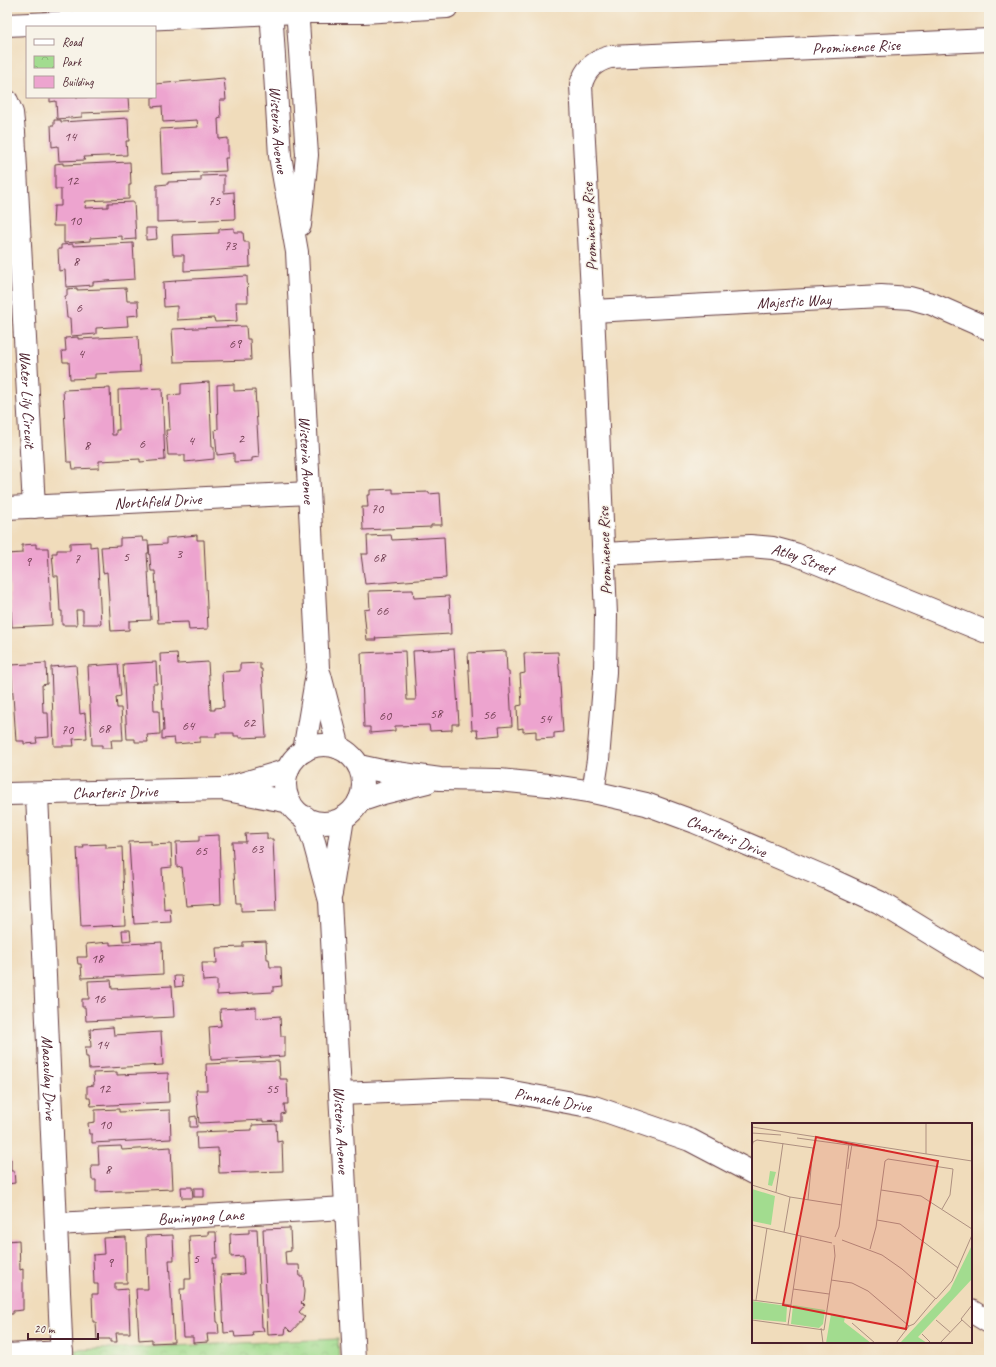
<svg xmlns="http://www.w3.org/2000/svg" width="996" height="1367" font-family="Caveat,sans-serif">
<style>
.park{fill:url(#park-crowns);stroke:#767e5d}
.building{fill:#eda4cf}
.lines{fill:none;stroke-linecap:round;stroke-linejoin:round}
.minor-casing{stroke:#633b41;stroke-width:24}
.minor{stroke:#fff;stroke-width:22}
.labels{text-anchor:middle;stroke-width:3;stroke-linejoin:round;paint-order:stroke}
.number-label{font-size:14px;fill:#734054}
.street-label{font-size:16px;fill:#4a1f2b;stroke:#f7f3e8}
.inset-road{fill:none;stroke:#ae9081;stroke-width:1}
.view{fill:#d62828;fill-opacity:0.15;stroke:#d62828;stroke-width:2}
.inset-edge{fill:none;stroke:#4a1f2b;stroke-width:2}
</style>
<defs>
<pattern id="park-crowns" width="20" height="18" patternUnits="userSpaceOnUse"><rect width="20" height="18" fill="#a2dc8f"/><path d="M2 6a3 3 0 1 1 6 0M12 15a3 3 0 1 1 6 0" fill="none" stroke="#8dbc7c"/></pattern>
</defs>
<rect width="100%" height="100%" fill="#f7f3e8"/>
<filter id="ink" filterUnits="userSpaceOnUse"><feTurbulence type="fractalNoise" baseFrequency=".025" numOctaves="2"/><feDisplacementMap in="SourceGraphic" scale="8" xChannelSelector="R" yChannelSelector="G"/><feConvolveMatrix kernelMatrix="1 2 1 2 8 2 1 2 1" color-interpolation-filters="sRGB"/></filter>
<filter id="wash" filterUnits="userSpaceOnUse"><feTurbulence type="fractalNoise" baseFrequency=".012" numOctaves="4" result="noise"/><feDisplacementMap in="SourceGraphic" scale="16" xChannelSelector="R" yChannelSelector="G"/><feGaussianBlur stdDeviation="0.9" result="paint"/><feColorMatrix in="noise" values="0 0 0 0 0 0 0 0 0 0 0 0 0 0 0 0 0 1.4 0 .05"/><feComposite in="paint" operator="in"/></filter>
<g filter="url(#wash)">
<rect width="100%" height="100%" fill="#f0dcbb"/>
<!-- park -->
<path class="park" d="M338,1339L339,1360H76L75,1350Z"/>
<g id="blocks">
<!-- building -->
<path class="building" d="M224,78L226,100H220L221,118L218,119L219,139L228,138V158H225L226,171L162,174L160,129L198,127L197,120L163,122L162,106L152,107V97H155V84Z
M50,97H128L129,111L82,113V117L57,119L56,101L50,102Z
M128,118L129,141H126L127,155L84,157L85,160L59,161L58,146L52,147L51,125H54V120H61V122Z
M130,162L131,185H129V199L86,201L85,208L108,207V203L134,202L136,239L122,240V236L90,238V241L64,243V226H53L54,206H61V189H55V164L63,163V165Z
M224,175V193L234,192L235,219L157,222V185L168,184V182L201,181V176Z
M146,228H156L157,239L146,240Z
M234,228V232H243L244,242H249L250,267L184,271V255H173L172,235L219,233V229Z
M133,243L135,279L93,282V285L66,287L65,270L59,271L58,249H61V245L73,244V246Z
M247,276L248,302H236L237,321L215,322L214,318L177,320V306L164,307L163,282L176,281L175,280Z
M77,288V290L126,288L127,301H138L139,315L127,316L128,326L96,328V334L71,336L70,318H67L65,296H67V289Z
M246,326L247,339H250L251,360L174,362L172,329Z
M138,336L140,372L95,374V378L70,379L69,362H63L62,351H66L65,338L78,337V339Z
M209,382L212,447H214V459L185,462V455H168L166,430H170L168,395L181,394V384Z
M234,384V391L255,390L259,457L252,458V461L234,462V453L217,455L215,430L218,429L217,385Z
M110,388L112,435H116V430H119L118,390L162,388L165,460L140,462V459L99,461V468L73,469L72,462H67L63,390Z
M393,489V493L429,492V494L440,493L442,525H431V527L363,530L362,507H368L367,495H370V490Z
M197,535V540H204L208,629L189,630L188,622L158,623L155,571H151L149,545L166,544V538Z
M391,535L392,540L444,537L446,578L365,584L361,554H368L367,536Z
M142,537L143,541H148L149,553H147L151,620L129,621V630L111,631L107,572L103,573L101,547L120,546V538Z
M90,542V547L97,546L101,624H83V610H76L77,625H62V611H60L58,576H54L52,553H57V550H70V543Z
M36,544V548H48L52,625L12,627L9,577L7,578V554L22,553V545Z
M413,590L414,598L449,596L451,634L375,638L376,640H367L364,610L370,609L369,591Z
M454,649L459,724H452V730L430,731L429,725L395,726V731L370,733V727H364L361,653L405,651L407,700H416L413,651Z
M506,651L507,671H509L512,726L499,727L500,735L478,737L477,730H472L468,653Z
M558,652L563,732L554,733V738L536,739V731L523,732V728L518,729L517,706L522,705L520,674L525,673L524,653Z
M177,653L178,664L208,662L211,710H215V708L224,707L222,672L240,671V664L260,663V669H262L266,737L239,738V736H234V733H216V737H200V742L175,744L174,738L162,739V731H164L160,654Z
M156,662L157,684H153L154,711H159L160,734L147,735L148,742H135V739H127L123,664Z
M46,663L47,684L42,685L43,713H48L49,737L36,738L37,743L24,744V741H16L11,665Z
M118,664L121,696L116,697L117,708H121L123,740H111L112,748H102V745H92L88,666Z
M76,665L80,714L85,713L87,738L73,739L74,746H54L51,667Z
M267,833V839H273L276,910L241,911V903H236L232,842H246L245,834Z
M219,835L221,904L186,906L182,867L177,868L176,842L199,841V836Z
M151,841V845L171,844L172,867L162,868L164,909L170,908L171,922L134,924L129,842Z
M106,844V848L122,847L125,925L81,927L77,848H84L83,845Z
M122,930H130L131,940L123,941Z
M266,941L267,959H269L270,967H281L282,986L273,987V992L217,995V980L203,981L202,963H217L216,948L243,947V942Z
M110,942V945L162,942L163,974L82,978L81,964H78L77,957H87L86,944Z
M174,976H182L183,986L175,987Z
M111,980L112,989L172,986L174,1017L86,1021L85,1007H82V999H89L88,981Z
M256,1007V1018L280,1016L281,1036H285V1056L211,1060L209,1027L221,1026L220,1009Z
M113,1027L114,1035L161,1032L163,1065L89,1069L88,1057H86L85,1047H91L90,1029Z
M279,1061L280,1079H287L288,1104H284L285,1113L281,1114V1121L263,1122V1120L199,1123L196,1090H207L206,1064Z
M117,1072V1075L168,1073L169,1102L91,1106L90,1098H87V1086L94,1085L93,1073Z
M119,1109V1112L170,1110L171,1139L92,1143V1134H89L88,1123L95,1122V1110Z
M196,1116L197,1127H190V1117Z
M276,1124L277,1142L282,1141L283,1171L219,1173L218,1148L197,1149L196,1132L252,1130V1125Z
M121,1146L122,1150L171,1147L173,1189L96,1192V1180H92L91,1165H99L98,1147Z
M7,1159H11V1171H14L15,1183L7,1184Z
M181,1187H192L193,1198H182Z
M194,1188H204V1197H194Z
M290,1228L291,1251L285,1252L286,1265H299L300,1277H303L304,1292L303,1301L301,1303L304,1306L299,1312L305,1317L291,1332L286,1327L285,1334L268,1335L263,1229Z
M249,1229H257L262,1327H263L264,1331L252,1332L253,1336L235,1337L234,1332L224,1333L221,1275L244,1274L243,1256L231,1257L230,1234L249,1233Z
M208,1232H216L217,1258H213L217,1322H218L219,1334H207L208,1342L193,1343V1337H183L180,1289H185V1279H191L189,1236L208,1235Z
M173,1235L174,1260H169L174,1342L152,1343V1339L139,1340L136,1289H148L146,1236Z
M126,1237L127,1283H115V1290L128,1289L130,1333H116L117,1342H110V1339H97L96,1322H93L92,1294H98V1284H94L93,1255L104,1254L103,1238Z
M19,1240L20,1270L23,1269V1310L13,1311V1314H7V1241Z"/>
</g>
</g>
<g filter="url(#ink)">
<use href="#blocks" fill-opacity="0" stroke="#633b41" stroke-width="1"/>
<g class="lines">
<defs>
<g id="minor">
<path id="s1" d="M271,7L280,156L297,252L318,668L304,751"/>
<path d="M297,7L307,155L300,225"/>
<path d="M7,25L298,12H363L447,7"/>
<path id="s2" d="M7,101L12,113L14,132L34,507"/>
<path id="s3" d="M593,311L881,296L910,298L932,304L989,329"/>
<path id="s4" d="M7,508L309,493"/>
<path id="s5" d="M604,554L750,546L773,548L795,554L989,633"/>
<path d="M320,675L339,748"/>
<circle cx="324" cy="784" r="39"/>
<path id="s6" d="M359,766L382,771L440,779L499,780L548,785L593,792L646,804L695,822L827,878L879,902L989,969"/>
<path d="M227,788L288,770"/>
<path id="s7" d="M593,792L598,760L605,672L606,615L593,311L581,85C585,69 595,61 610,57L989,40"/>
<path id="s8" d="M7,794L222,789L290,802"/>
<path id="s9" d="M37,795L62,1360"/>
<path d="M359,801L383,793L427,782"/>
<path id="s10" d="M305,817L314,842L330,901L354,1360"/>
<path d="M331,893L343,818"/>
<path id="s11" d="M340,1094L458,1089L502,1090L594,1107L690,1140L753,1173"/>
<path id="s12" d="M56,1224L346,1208"/>
<path d="M971,1311L989,1322"/>
<path d="M7,1355L62,1352"/>
</g>
</defs>
<!-- minor casing -->
<use href="#minor" class="minor-casing"/>
<!-- minor -->
<use href="#minor" class="minor"/>
</g>
</g>
<g class="labels">
<!-- number labels -->
<g class="number-label">
<text x="70" y="141">14</text>
<text x="72" y="185">12</text>
<text x="214" y="205">75</text>
<text x="75" y="225">10</text>
<text x="230" y="250">73</text>
<text x="76" y="266">8</text>
<text x="79" y="312">6</text>
<text x="235" y="348">69</text>
<text x="81" y="358">4</text>
<text x="241" y="443">2</text>
<text x="191" y="445">4</text>
<text x="142" y="448">6</text>
<text x="87" y="450">8</text>
<text x="377" y="513">70</text>
<text x="179" y="558">3</text>
<text x="126" y="561">5</text>
<text x="379" y="562">68</text>
<text x="77" y="563">7</text>
<text x="28" y="566">9</text>
<text x="382" y="615">66</text>
<text x="436" y="718">58</text>
<text x="489" y="719">56</text>
<text x="385" y="720">60</text>
<text x="545" y="723">54</text>
<text x="249" y="727">62</text>
<text x="188" y="730">64</text>
<text x="104" y="733">68</text>
<text x="67" y="734">70</text>
<text x="257" y="853">63</text>
<text x="201" y="855">65</text>
<text x="97" y="963">18</text>
<text x="99" y="1003">16</text>
<text x="102" y="1049">14</text>
<text x="104" y="1093">12</text>
<text x="272" y="1093">55</text>
<text x="105" y="1129">10</text>
<text x="108" y="1174">8</text>
<text x="196" y="1263">5</text>
<text x="110" y="1267">9</text>
</g>
<!-- street labels -->
<g class="street-label">
<text dy="6" stroke="none"><textPath href="#s7" startOffset="997">Prominence Rise</textPath></text>
<text dy="6" stroke="none"><textPath href="#s1" startOffset="123">Wisteria Avenue</textPath></text>
<text transform="translate(589 227) rotate(-93)" y="6">Prominence Rise</text>
<text dy="6" stroke="none"><textPath href="#s3" startOffset="201">Majestic Way</textPath></text>
<text dy="6" stroke="none"><textPath href="#s2" startOffset="300">Water Lily Circuit</textPath></text>
<text dy="6" stroke="none"><textPath href="#s1" startOffset="455">Wisteria Avenue</textPath></text>
<text dy="6" stroke="none"><textPath href="#s4" startOffset="151">Northfield Drive</textPath></text>
<text transform="translate(604 551) rotate(-92)" y="6">Prominence Rise</text>
<text dy="6" stroke="none"><textPath href="#s5" startOffset="201">Atley Street</textPath></text>
<text dy="6" stroke="none"><textPath href="#s8" startOffset="108">Charteris Drive</textPath></text>
<text dy="6" stroke="none"><textPath href="#s6" startOffset="377">Charteris Drive</textPath></text>
<text dy="6" stroke="none"><textPath href="#s9" startOffset="283">Macaulay Drive</textPath></text>
<text dy="6" stroke="none"><textPath href="#s11" startOffset="214">Pinnacle Drive</textPath></text>
<text dy="6" stroke="none"><textPath href="#s10" startOffset="317">Wisteria Avenue</textPath></text>
<text dy="6" stroke="none"><textPath href="#s12" startOffset="145">Buninyong Lane</textPath></text>
</g>
</g>
<!-- overview -->
<g transform="translate(752 1123)">
<rect width="220" height="220" fill="#f0dcbb"/>
<path d="M18,48L24,49L20,63L16,62Z" fill="#a2dc8f"/>
<path d="M0,66L23,73L19,102L0,98ZM220,122V156L166,214L175,220H148L198,167ZM0,178L35,183L34,199L0,196ZM41,182L73,187L71,201L67,205L39,201ZM79,191L93,194L92,199L119,220H74Z" fill="#a2dc8f"/>
<path class="inset-road" d="M0,4L220,38M0,10L29,12M45,15L133,27M0,25L1,19L5,17L61,25L56,77M174,31V0M96,46L100,21M0,62L38,74L90,82M129,67L169,73L220,106M24,69L31,20M125,97L148,101L206,145M0,102L80,120M32,109L38,74M83,114L87,104L97,20M90,117L130,132L150,146L184,176L200,158L220,112M118,126L124,104L133,38L136,36L201,46L198,72L190,86M79,157L100,160L116,168L157,203L162,201L183,176M41,166L77,171M0,177L39,182M4,177L15,105M220,182L209,196L220,206M0,197L72,207L83,133L82,122M184,197L198,209M100,200L123,220M36,202L49,113M69,205L71,220M170,211L179,220M144,220L157,203M188,220L210,197"/>
<path class="view" d="M64,14L186,38L154,206L31,182Z"/>
<rect width="220" height="220" class="inset-edge"/>
</g>
<!-- margin -->
<rect width="996" height="1367" fill="none" stroke="#f7f3e8" stroke-width="24"/>
<!-- legend -->
<rect x="26" y="26" width="130" height="72" fill="#f7f3e8" stroke="#b29e9c"/>
<rect x="34" y="39" width="20" height="6" fill="#ffffff" stroke="#b29e9c"/>
<text x="62" y="46" font-size="12" fill="#4a1f2b">Road</text>
<rect x="34" y="56" width="20" height="12" fill="url(#park-crowns)" stroke="#b29e9c"/>
<text x="62" y="66" font-size="12" fill="#4a1f2b">Park</text>
<rect x="34" y="76" width="20" height="12" fill="#eda4cf" stroke="#b29e9c"/>
<text x="62" y="86" font-size="12" fill="#4a1f2b">Building</text>
<!-- scale -->
<path d="M28 1333v6h70v-6" fill="none" stroke="#4a1f2b" stroke-width="2"/>
<text x="34" y="1333" font-size="12" fill="#4a1f2b" stroke="#f7f3e8" stroke-width="3" paint-order="stroke">20 m</text>
</svg>
